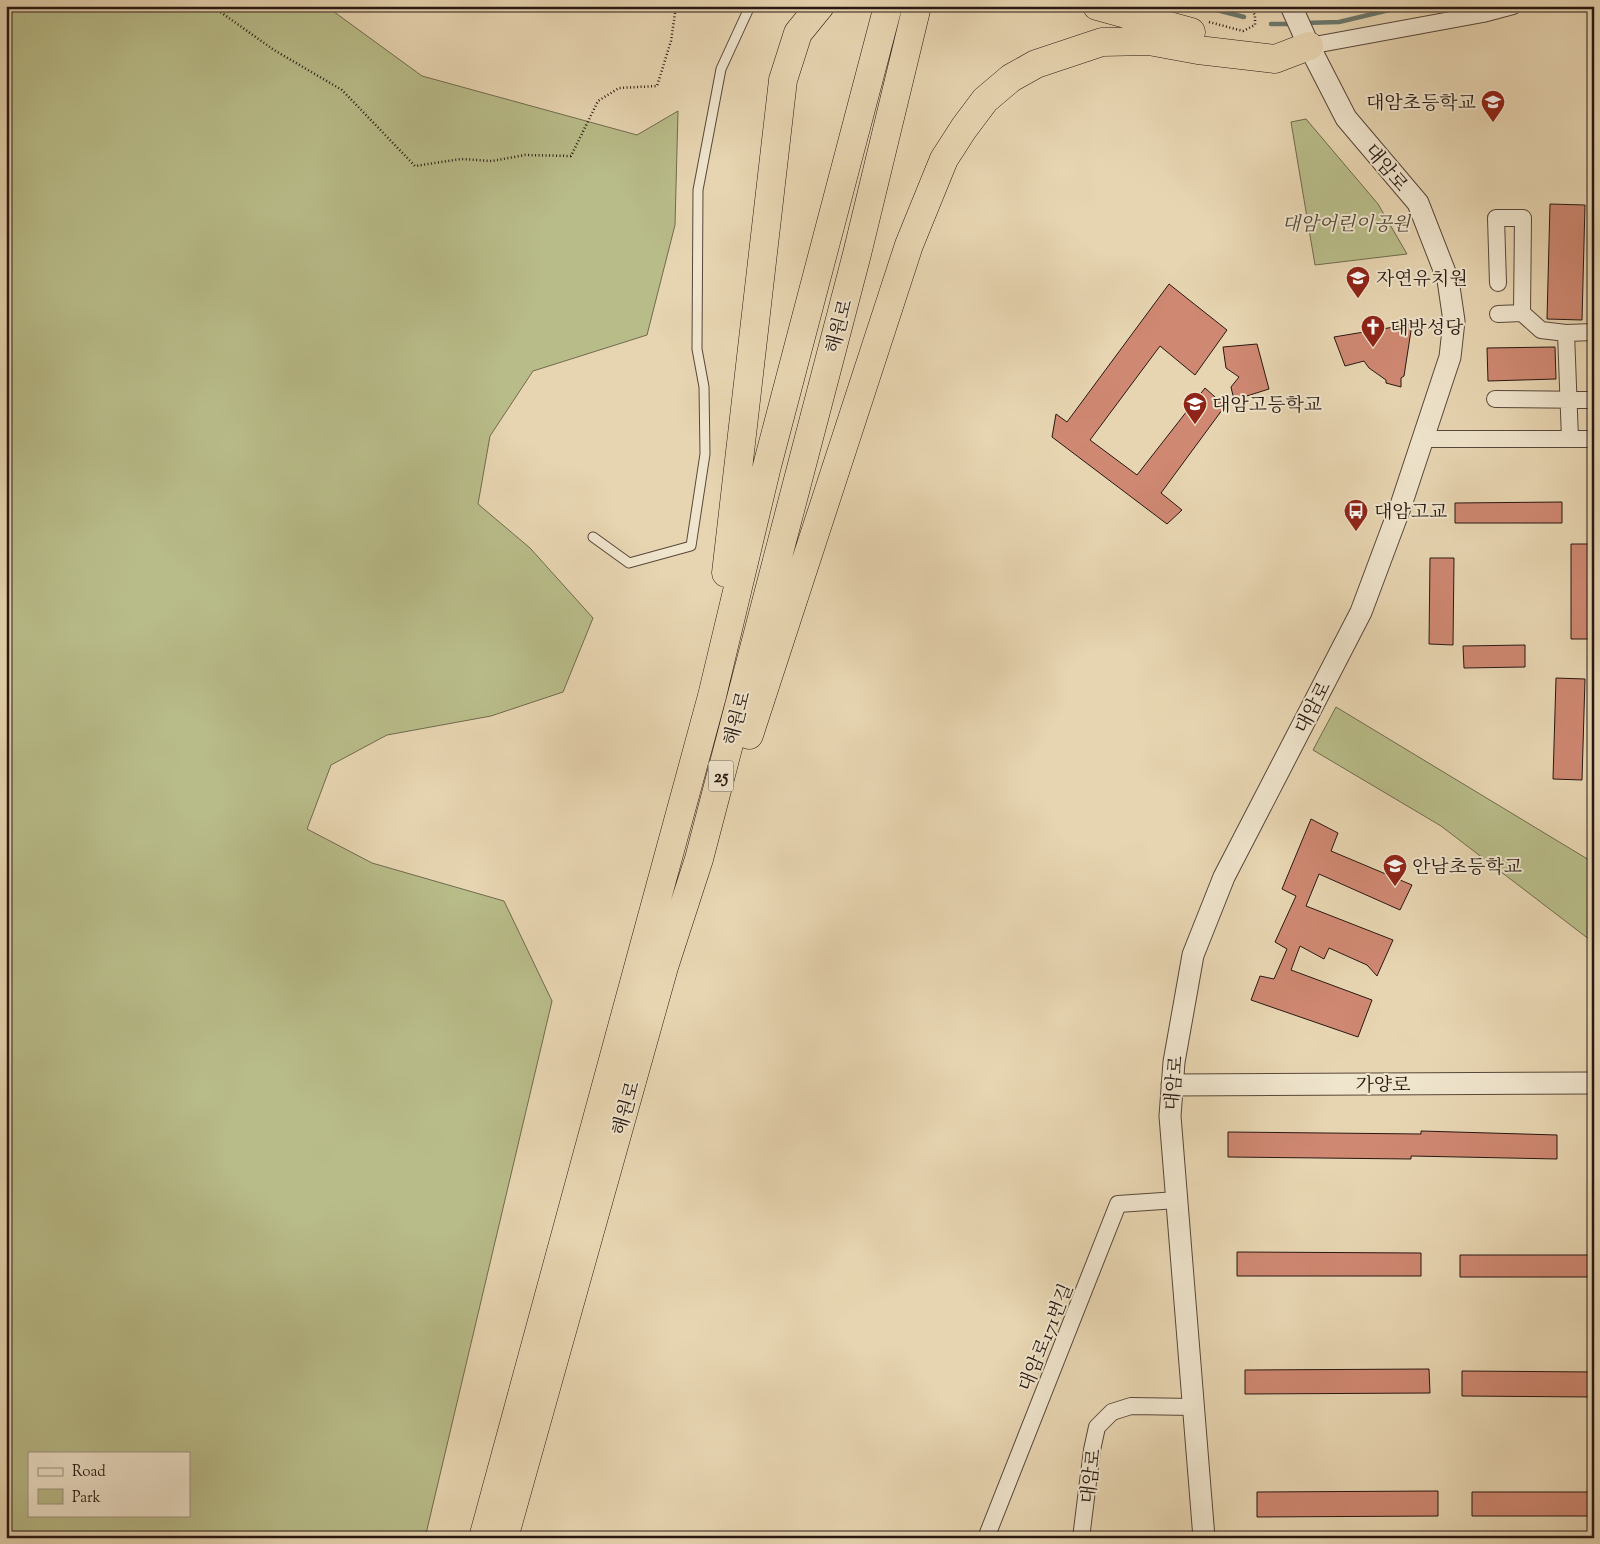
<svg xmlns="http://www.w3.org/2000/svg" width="1600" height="1544" font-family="'Sorts Mill Goudy','Noto Serif KR',serif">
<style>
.green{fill:#b8bc89;stroke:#706a4e;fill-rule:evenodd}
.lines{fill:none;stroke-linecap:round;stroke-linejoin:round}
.stream{stroke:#6b796d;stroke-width:4.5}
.building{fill:#cf8872;stroke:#281812}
.service-casing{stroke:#58473a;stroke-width:11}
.minor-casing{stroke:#58473a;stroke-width:18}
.tertiary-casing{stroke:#58473a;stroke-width:23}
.trunk-casing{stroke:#281812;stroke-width:29}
.path{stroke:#281812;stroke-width:2.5;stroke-dasharray:1 2.5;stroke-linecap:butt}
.service{stroke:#efe4cc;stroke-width:9}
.minor{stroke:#efe4cc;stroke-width:16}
.tertiary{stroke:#efe4cc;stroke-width:21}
.trunk{stroke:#e7d5b1;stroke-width:28}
.labels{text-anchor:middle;stroke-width:4;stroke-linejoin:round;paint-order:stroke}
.shield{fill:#efe4cc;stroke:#64554a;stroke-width:1}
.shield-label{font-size:18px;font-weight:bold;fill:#281812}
.poi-label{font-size:19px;fill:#281812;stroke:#efe4cc;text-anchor:start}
.street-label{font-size:19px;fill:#281812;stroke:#efe4cc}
.park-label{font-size:19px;font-style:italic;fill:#534936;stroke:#efe4cc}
</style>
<rect width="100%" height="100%" fill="#e7d5b1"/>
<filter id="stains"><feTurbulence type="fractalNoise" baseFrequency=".004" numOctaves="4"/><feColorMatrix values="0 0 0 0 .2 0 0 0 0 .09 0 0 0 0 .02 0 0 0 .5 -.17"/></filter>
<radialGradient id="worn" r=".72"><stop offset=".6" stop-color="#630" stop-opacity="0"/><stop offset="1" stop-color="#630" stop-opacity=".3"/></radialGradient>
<!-- green -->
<path class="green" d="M6,6H326L422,76L637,135L678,111L675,225L647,335L533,371L490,436L478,504L530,548L593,618L563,692L491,716L387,735L331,765L307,829L372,863L504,901L552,1001L425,1538H6ZM29,1453H189V1515H29Z
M1306,119L1378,204L1407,254L1315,265L1291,122Z
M1336,707L1594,863V943L1441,826L1313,750Z"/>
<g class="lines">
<!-- stream -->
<path class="stream" d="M1201,6L1244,17
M1304,23L1339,22L1406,6
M1271,24H1292"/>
</g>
<!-- building -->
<path class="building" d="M1550,204L1585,205L1582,320L1547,319Z
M1169,284L1227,330L1195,375L1160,346L1090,440L1137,475L1205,388L1225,406L1161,493L1182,510L1167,524L1052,437L1056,414L1067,422Z
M1412,324L1404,376L1401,378V387L1386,383V380L1369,368L1364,361L1345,366L1334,337Z
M1257,344L1269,389L1234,400L1231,387L1239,377L1226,368L1223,347Z
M1555,347L1556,379L1488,381L1487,348Z
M1562,502V523H1455V503Z
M1571,544H1594V639H1571Z
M1430,558H1454L1453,645L1429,644Z
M1525,645V667L1464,668L1463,646Z
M1556,678L1585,679L1582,780L1553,779Z
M1311,819L1338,833L1331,851L1412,885L1400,910L1319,874L1306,906L1393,940L1377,976L1367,965L1329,948L1324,959L1300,946L1291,970L1372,1000L1358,1037L1251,1000L1260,976L1274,979L1287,949L1275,942L1296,896L1282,889Z
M1421,1131L1557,1135V1159L1411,1156V1159L1228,1157V1132L1421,1134Z
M1237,1252L1421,1253V1276H1237Z
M1460,1255H1594V1277H1460Z
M1429,1369L1430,1393L1245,1394V1370Z
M1462,1371L1594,1372V1397L1462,1396Z
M1438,1491V1516L1257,1517V1492Z
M1472,1492H1594V1516H1472Z"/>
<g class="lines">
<defs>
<path id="service" d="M593,537L629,563L691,546L705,454L704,387L697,349L698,190L721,69L750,6"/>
<path id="minor" d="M1309,46L1483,14L1513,6
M1498,283L1496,218H1523L1522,313
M1498,314L1522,313L1541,330L1566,333L1594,332
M1566,333L1570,439
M1495,399L1594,400
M1424,439H1594
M986,1538L1118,1204L1177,1200
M1081,1538L1092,1450L1097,1427L1112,1412L1131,1406L1194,1407"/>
<path id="tertiary" d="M1172,1085L1594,1083
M1204,1538L1170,1116L1174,1062L1193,955L1224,877L1361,612L1401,505L1450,357L1454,321L1448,280L1418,203L1346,118L1309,46L1291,6"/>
<path id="trunk" d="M1097,6L1191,32
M726,573L783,80L798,33L820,6
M749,735L909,245L944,159L964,128L985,100L1011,78L1036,64L1102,42L1149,41L1198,50L1275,59L1309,46
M483,1538L712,696L767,466L888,6
M504,1538L664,967L699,859L857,254L917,6"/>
</defs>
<!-- service casing -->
<use href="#service" class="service-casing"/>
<!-- minor casing -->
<use href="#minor" class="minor-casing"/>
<!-- tertiary casing -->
<use href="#tertiary" class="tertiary-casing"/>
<!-- trunk casing -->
<use href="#trunk" class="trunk-casing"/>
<!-- path -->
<path class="path" d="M212,6L274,50L342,90L415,166L461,159L492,161L525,155L571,156L598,101L619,88L657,86L671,41L676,6
M1209,22L1243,31L1255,25V15L1251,9L1238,6"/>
<!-- service -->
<use href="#service" class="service"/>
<!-- minor -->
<use href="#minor" class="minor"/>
<!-- tertiary -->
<use href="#tertiary" class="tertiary"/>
<!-- trunk -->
<use href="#trunk" class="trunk"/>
</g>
<!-- icons -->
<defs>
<symbol id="school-pin" viewBox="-11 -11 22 30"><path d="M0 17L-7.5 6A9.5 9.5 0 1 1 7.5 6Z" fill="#8f2418" stroke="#efe4cc"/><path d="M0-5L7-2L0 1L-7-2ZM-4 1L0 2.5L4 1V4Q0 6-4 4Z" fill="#fff"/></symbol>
<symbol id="church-pin" viewBox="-11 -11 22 30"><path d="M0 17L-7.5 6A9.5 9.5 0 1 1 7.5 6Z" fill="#8f2418" stroke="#efe4cc"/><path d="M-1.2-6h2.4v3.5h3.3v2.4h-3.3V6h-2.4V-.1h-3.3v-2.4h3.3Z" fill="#fff"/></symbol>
<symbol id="bus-pin" viewBox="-11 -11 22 30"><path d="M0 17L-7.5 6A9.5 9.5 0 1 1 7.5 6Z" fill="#8f2418" stroke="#efe4cc"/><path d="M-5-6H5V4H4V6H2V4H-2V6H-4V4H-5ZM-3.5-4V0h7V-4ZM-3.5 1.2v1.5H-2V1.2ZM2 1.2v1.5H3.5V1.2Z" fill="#fff"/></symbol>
</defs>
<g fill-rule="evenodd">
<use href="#school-pin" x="1479" y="88" width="28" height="38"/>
<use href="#school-pin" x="1344" y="264" width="28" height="38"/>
<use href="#church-pin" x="1359" y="313" width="28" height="38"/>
<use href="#school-pin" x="1181" y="390" width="28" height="38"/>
<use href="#bus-pin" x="1342" y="497" width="28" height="38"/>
<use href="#school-pin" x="1381" y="852" width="28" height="38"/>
</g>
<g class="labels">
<!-- shield labels -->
<rect class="shield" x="708.5" y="760.5" width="25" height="31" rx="4"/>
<g class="shield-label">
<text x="721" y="782">25</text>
</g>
<!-- poi labels -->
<g class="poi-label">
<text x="1476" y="109" text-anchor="end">대암초등학교</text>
<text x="1376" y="285">자연유치원</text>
<text x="1390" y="334">대방성당</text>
<text x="1212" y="411">대암고등학교</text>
<text x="1374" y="518">대암고교</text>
<text x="1412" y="873">안남초등학교</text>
</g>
<!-- street labels -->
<g class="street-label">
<text transform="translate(1387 167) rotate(50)" y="7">대암로</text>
<text transform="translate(838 326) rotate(-75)" y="7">해원로</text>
<text transform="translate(1312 707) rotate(-63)" y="7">대암로</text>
<text transform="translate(736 718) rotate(-75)" y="7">해원로</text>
<text transform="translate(1173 1083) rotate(-85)" y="7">대암로</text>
<text x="1383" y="1091">가양로</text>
<text transform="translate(625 1108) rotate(-74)" y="7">해원로</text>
<text transform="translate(1045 1337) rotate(-68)" y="7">대암로171번길</text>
<text transform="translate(1090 1476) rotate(-83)" y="7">대암로</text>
</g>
<!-- park labels -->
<g class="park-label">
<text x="1346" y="230">대암어린이공원</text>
</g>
</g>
<!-- margin -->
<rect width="1600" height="1544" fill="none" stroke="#e7d5b1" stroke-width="25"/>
<rect x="8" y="8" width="1585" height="1529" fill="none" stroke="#281812" stroke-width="2.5"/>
<rect x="12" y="12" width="1575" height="1519" fill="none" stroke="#281812"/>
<!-- legend -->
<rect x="28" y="1452" width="162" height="65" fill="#efe4cc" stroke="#9f9282"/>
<rect x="38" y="1468" width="25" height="8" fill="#efe4cc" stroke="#9f9282"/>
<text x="72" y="1476" font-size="15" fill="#281812">Road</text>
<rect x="38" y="1489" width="25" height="15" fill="#b8bc89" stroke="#9f9282"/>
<text x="72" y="1502" font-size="15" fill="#281812">Park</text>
<rect width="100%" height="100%" filter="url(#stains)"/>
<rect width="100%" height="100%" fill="url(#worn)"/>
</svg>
